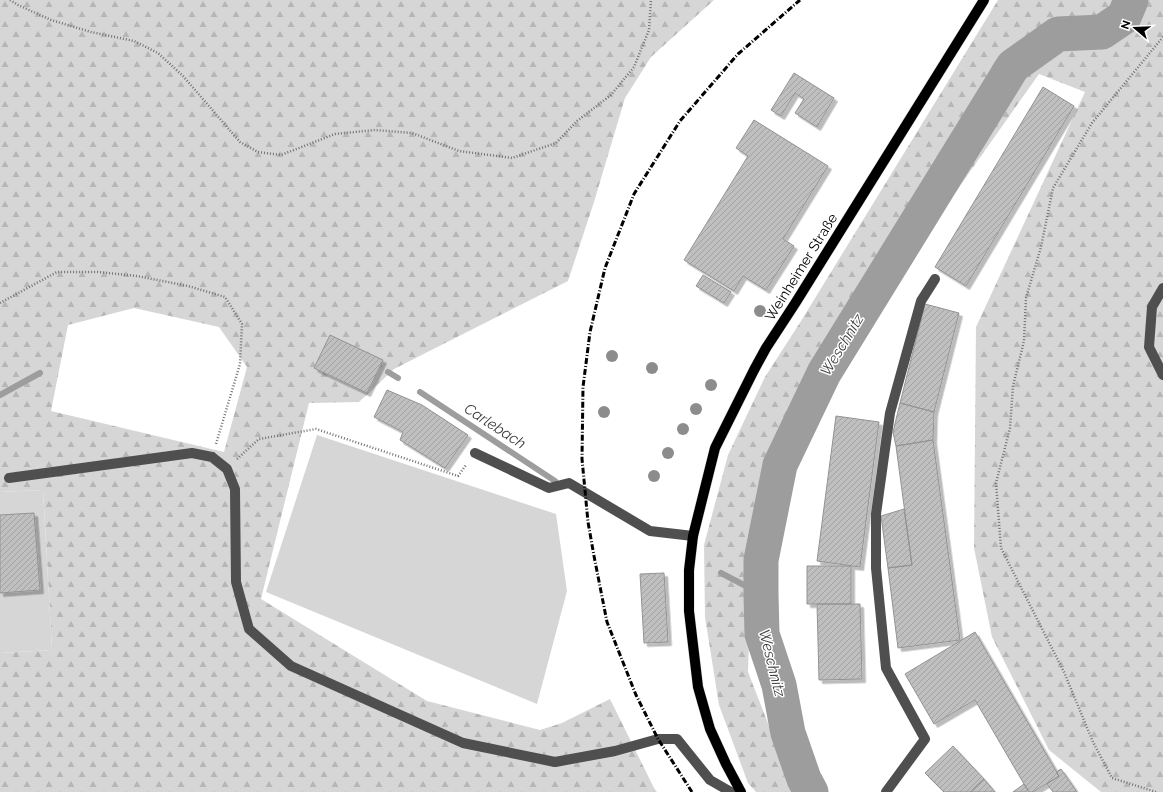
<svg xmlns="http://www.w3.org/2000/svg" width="1163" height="792" font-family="Raleway,sans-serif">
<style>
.forest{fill:url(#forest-firs);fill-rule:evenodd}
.park{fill:#d6d6d6}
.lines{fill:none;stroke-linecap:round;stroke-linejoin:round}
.stream{stroke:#9d9d9d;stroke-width:6}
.river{stroke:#9d9d9d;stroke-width:35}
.building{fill:url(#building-hatch);stroke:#939393;filter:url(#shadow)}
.major-casing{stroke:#dbdbdb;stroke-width:11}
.path{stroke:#717171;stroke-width:2.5;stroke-dasharray:1 2;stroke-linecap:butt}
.minor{stroke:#4f4f4f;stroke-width:10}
.major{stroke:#000;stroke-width:10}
.rail{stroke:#000;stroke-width:3;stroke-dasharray:6 2 1 2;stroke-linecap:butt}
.tree{fill:#8c8c8c}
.labels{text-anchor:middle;stroke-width:3;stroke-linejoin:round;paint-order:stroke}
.street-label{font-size:14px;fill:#000;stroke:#fff}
.water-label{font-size:15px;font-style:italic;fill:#3e3e3e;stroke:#fff}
</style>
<defs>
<pattern id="forest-firs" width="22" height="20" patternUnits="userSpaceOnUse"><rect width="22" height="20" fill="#d6d6d6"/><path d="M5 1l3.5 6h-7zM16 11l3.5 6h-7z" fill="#b6b6b6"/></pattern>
<pattern id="building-hatch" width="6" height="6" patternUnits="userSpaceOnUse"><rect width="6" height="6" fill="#bfbfbf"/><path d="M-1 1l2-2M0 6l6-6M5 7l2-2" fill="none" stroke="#a2a2a2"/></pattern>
<filter id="shadow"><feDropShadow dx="3.5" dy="3.5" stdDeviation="0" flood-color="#0004"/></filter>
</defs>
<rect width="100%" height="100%" fill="#fff"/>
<!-- forest -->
<path class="forest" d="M0,0H714L651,57L625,98L594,202L568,281L394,369L359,402L309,403L261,599L427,701L540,730L562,723L610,699L654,788L657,792H0V653L52,650L43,490L0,492ZM134,308L219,327L247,367L224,452L51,411L68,325Z
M998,0H1163V792H1101L1049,750L992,637L974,548L976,327L1085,92L1039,74L824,378L775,488L751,574L748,672L778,749L812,792H756L748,783L719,705L705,617L704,545L728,455L765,377L801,321Z"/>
<!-- park -->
<path class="park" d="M317,435L556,514L567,591L537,704L266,592Z
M43,490L52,650L0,653V492Z"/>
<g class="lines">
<!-- stream -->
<path class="stream" d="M388,372L398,378
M420,392L555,481
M0,395L40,373
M721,573L761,594"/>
<!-- river -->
<path class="river" d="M811,792L804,779L788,733L779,685L762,634L761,594V560L780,465L824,373L1013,66L1058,34L1102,32L1124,17L1131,0"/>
</g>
<!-- building -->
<path class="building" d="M794,73L834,98L817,127L795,113L804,99L795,93L781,116L771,110Z
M1043,87L1074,106L966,286L935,267Z
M754,120L828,166L783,239L794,246L766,290L743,276L734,291L684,260L748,156L736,148Z
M703,275L731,292L724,303L696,286Z
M925,304L959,313L934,412L900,403Z
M330,335L383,360L367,393L314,368Z
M387,390L422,405L468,435L445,468L400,440L403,432L374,417Z
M900,403L934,412L933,440L896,446L893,432Z
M836,416L879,422L860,567L817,561Z
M933,440L960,640L898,648L888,568L912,565L896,446Z
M904,509L912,565L888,568L881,516Z
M34,513L40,590L0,593V515Z
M807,566H851V604H807Z
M664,573L668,642L644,643L640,574Z
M817,604H860L862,679L819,680Z
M975,632L1059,776L1033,792H1029L1024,784L975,700L934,724L905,674Z
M953,746L984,779L970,792H944L925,773Z
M1061,769L1077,792H1053L1047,784L1059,776L1056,772Z
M984,779L995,792H970Z
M1024,784L1028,790L1025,792H1013Z"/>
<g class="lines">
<defs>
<path id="major" d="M741,792L726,764L710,729L698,687L689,611V570L693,536L715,448L754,370L766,348L796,302L984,0"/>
</defs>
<!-- major casing -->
<use href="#major" class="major-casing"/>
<!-- path -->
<path class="path" d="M10,0L18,5L51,20L91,32L134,41L158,53L183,76L240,142L258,152L281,155L335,134L375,130L412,133L459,151L512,158L556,143L577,121L611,95L634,67L649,30L651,0
M0,303L57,272H98L137,276L188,286L225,297L242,324L240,364L216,444
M237,459L259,439L316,429L458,476L466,465
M1156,792L1112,778L1093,742L1064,672L1001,548L996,483L1010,428L1013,386L1024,341L1026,298L1041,247L1053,188L1092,123L1163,37"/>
<!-- minor -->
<path class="minor" d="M1163,288L1152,307L1149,347L1163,375
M475,453L549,488L569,483L650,531L693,536
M9,478L192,453L212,457L227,469L235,489L236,582L249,629L291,666L463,743L555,762L615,751L658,739H677L710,780L731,792
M886,792L925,739L886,668L876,568V514L890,413L921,301L935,279"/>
<!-- major -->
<use href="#major" class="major"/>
<!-- rail -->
<path class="rail" d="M692,792L658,739L636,695L607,622L594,556L588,522L582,459L583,387L590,332L605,268L634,194L680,121L738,54L800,0"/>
</g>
<!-- trees -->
<g class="tree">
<circle cx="760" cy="311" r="6"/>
<circle cx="612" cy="356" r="6"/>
<circle cx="652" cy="368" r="6"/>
<circle cx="711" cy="385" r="6"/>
<circle cx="696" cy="409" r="6"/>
<circle cx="604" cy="412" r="6"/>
<circle cx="683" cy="429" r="6"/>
<circle cx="668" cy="453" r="6"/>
<circle cx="654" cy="476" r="6"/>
</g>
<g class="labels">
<!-- street labels -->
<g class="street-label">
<text transform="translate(801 267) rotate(-58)" y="5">Weinheimer Straße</text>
</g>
<!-- water labels -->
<g class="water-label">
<text transform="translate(842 345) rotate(-59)" y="5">Weschnitz</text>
<text transform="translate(495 426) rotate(33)" y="5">Carlebach</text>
<text transform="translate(772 663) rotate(76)" y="5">Weschnitz</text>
</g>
</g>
<!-- north arrow -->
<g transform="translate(1135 28) rotate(289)" stroke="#ffffff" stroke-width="3" paint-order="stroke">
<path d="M0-3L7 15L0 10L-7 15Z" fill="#000000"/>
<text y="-6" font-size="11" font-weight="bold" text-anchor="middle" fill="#000000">N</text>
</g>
</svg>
